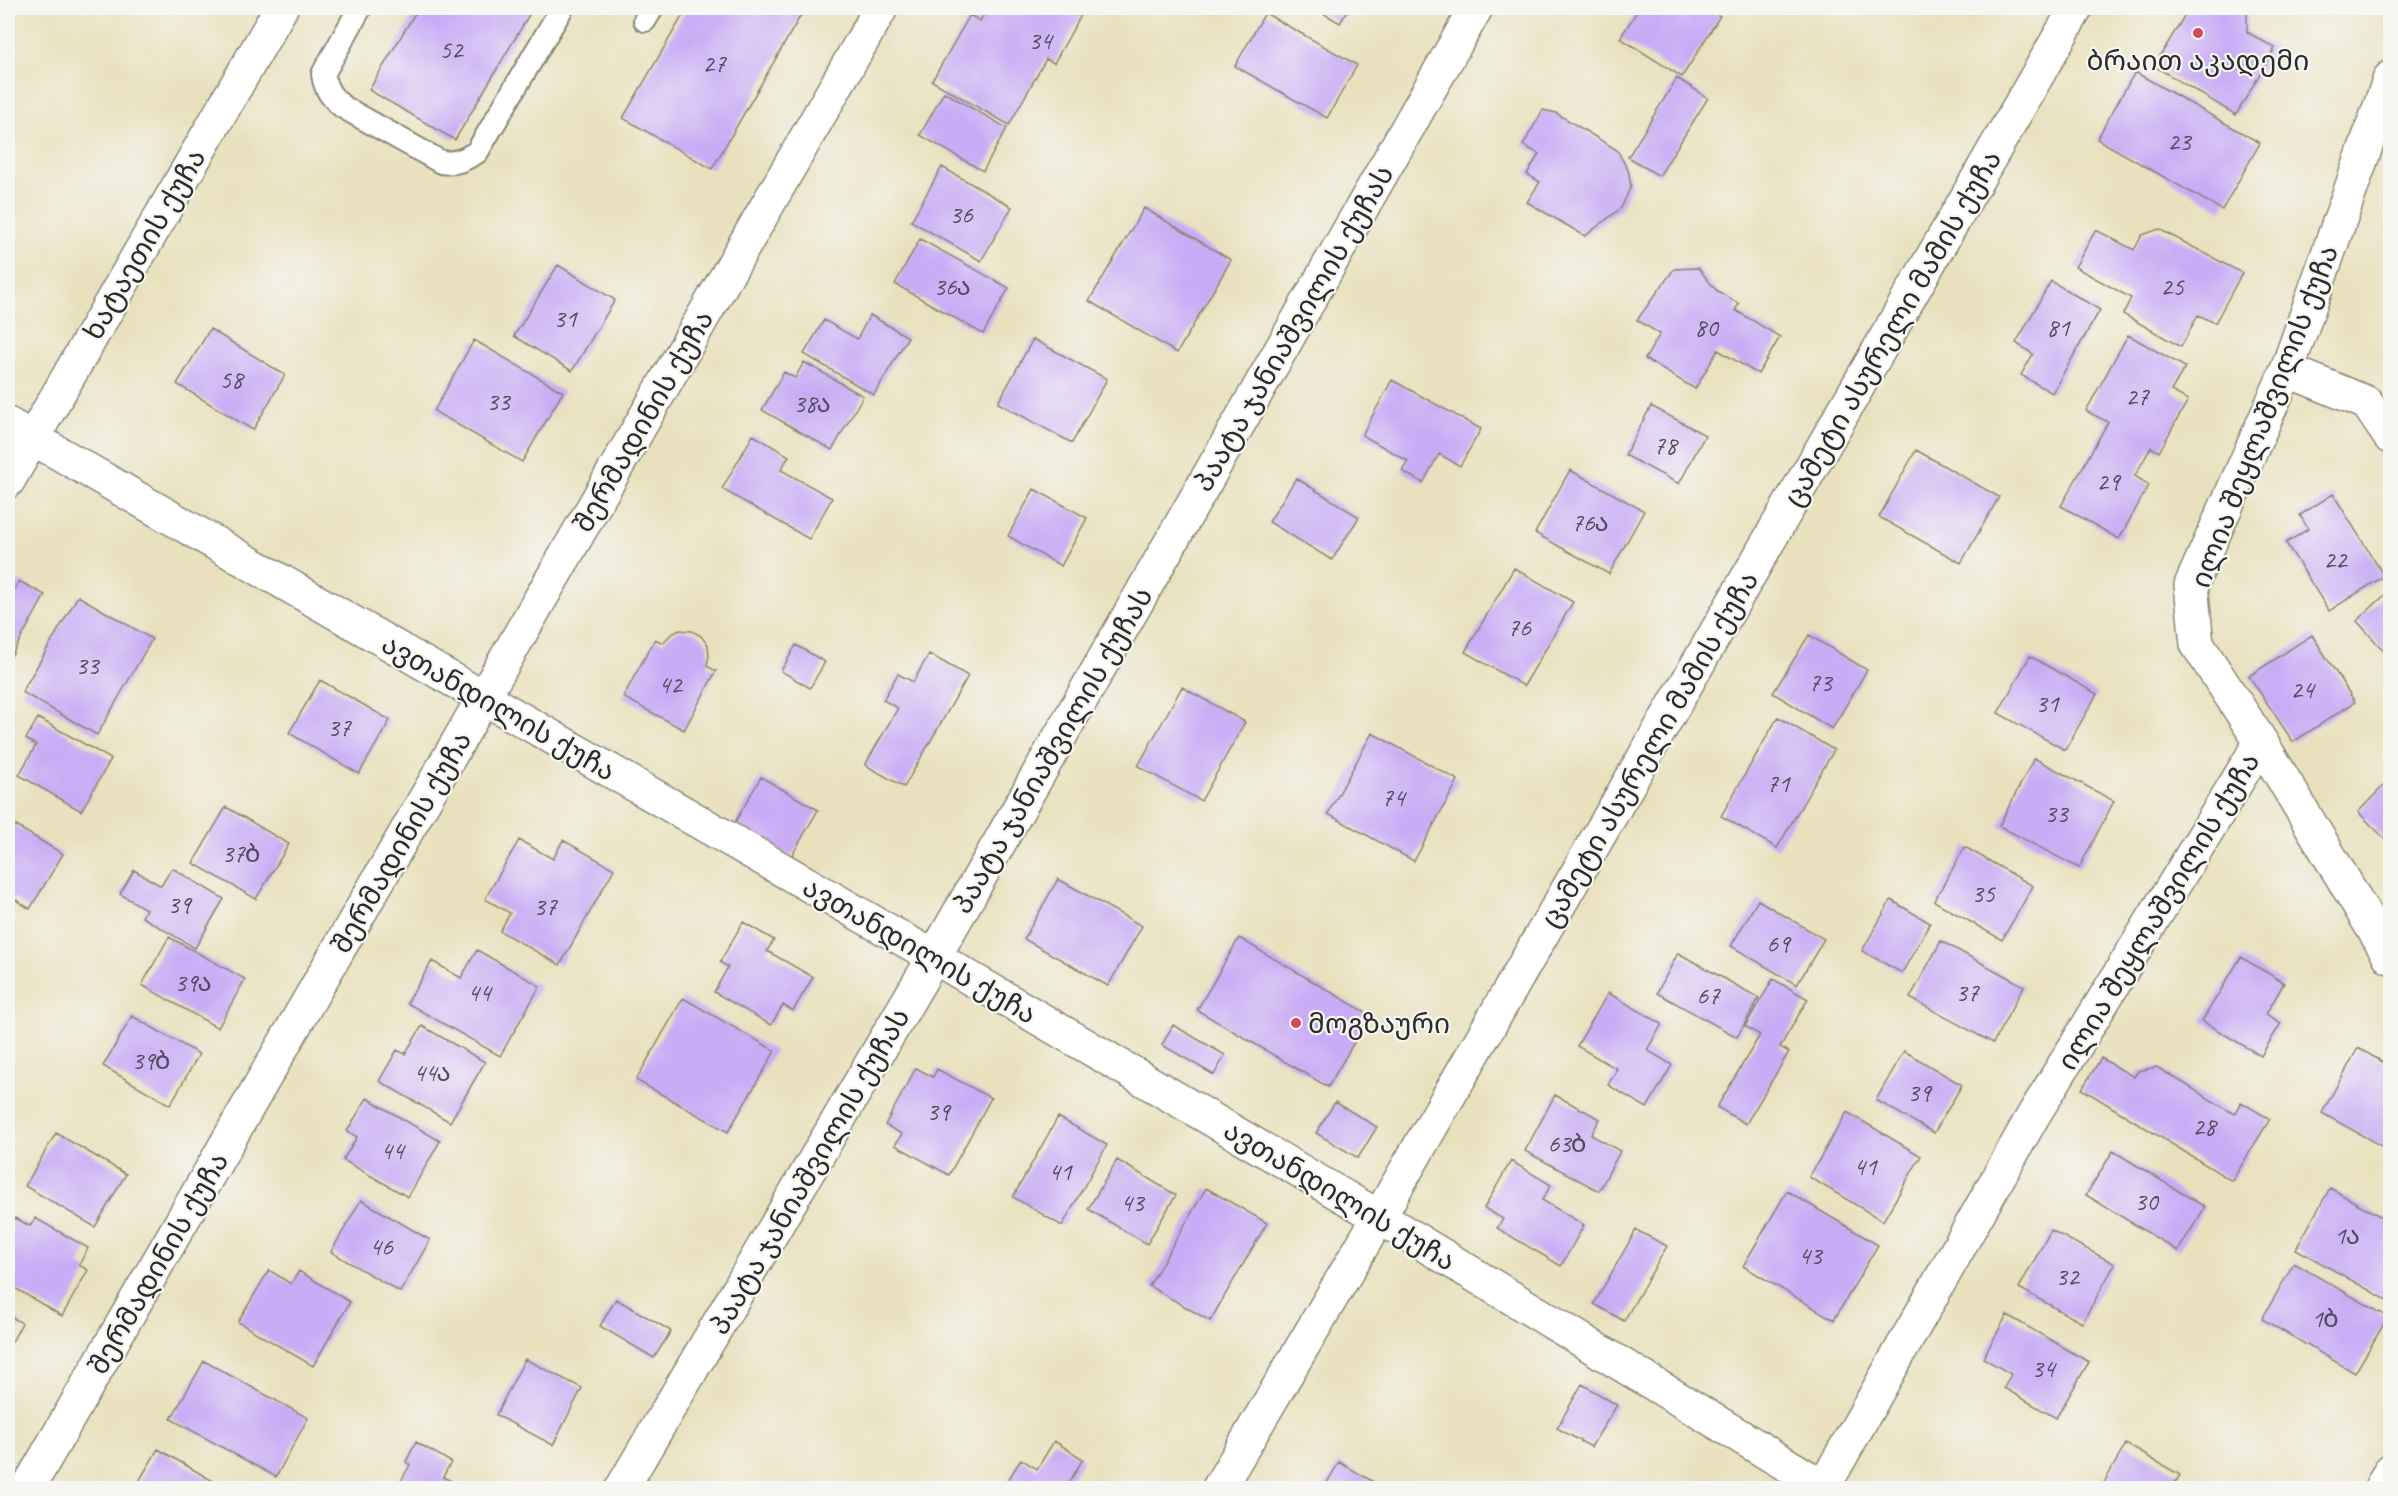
<svg xmlns="http://www.w3.org/2000/svg" width="2398" height="1496" font-family="Caveat,'Noto Sans Georgian',sans-serif">
<style>
.building{fill:#c9acf5}
.lines{fill:none;stroke-linecap:round;stroke-linejoin:round}
.lane-casing{stroke:#8a8674;stroke-width:26}
.street-casing{stroke:#8a8674;stroke-width:36}
.secondary-casing{stroke:#8a8674;stroke-width:36}
.lane{stroke:#fff;stroke-width:22}
.street{stroke:#fff;stroke-width:33}
.secondary{stroke:#fff;stroke-width:33}
.poi-dot{fill:#d1495b;stroke:#f6f6f2;stroke-width:2}
.labels{text-anchor:middle;stroke-width:4.5;stroke-linejoin:round;paint-order:stroke}
.number-label{font-size:26px;fill:#524b5e}
.poi-label{font-size:28px;fill:#2b2b2b;stroke:#f6f6f2}
.street-label{font-size:28px;fill:#2b2b2b;stroke:#f6f6f2}
</style>
<rect width="100%" height="100%" fill="#f6f6f2"/>
<filter id="ink" filterUnits="userSpaceOnUse"><feTurbulence type="fractalNoise" baseFrequency=".0167" numOctaves="2"/><feDisplacementMap in="SourceGraphic" scale="12" xChannelSelector="R" yChannelSelector="G"/><feConvolveMatrix kernelMatrix="1 2 1 2 8 2 1 2 1" color-interpolation-filters="sRGB"/></filter>
<filter id="wash" filterUnits="userSpaceOnUse"><feTurbulence type="fractalNoise" baseFrequency=".008" numOctaves="4" result="noise"/><feDisplacementMap in="SourceGraphic" scale="24" xChannelSelector="R" yChannelSelector="G"/><feGaussianBlur stdDeviation="1.35" result="paint"/><feColorMatrix in="noise" values="0 0 0 0 0 0 0 0 0 0 0 0 0 0 0 0 0 1.4 0 .05"/><feComposite in="paint" operator="in"/></filter>
<g filter="url(#wash)">
<rect width="100%" height="100%" fill="#e9e1be"/>
<g id="blocks">
<!-- building -->
<path class="building" d="M418,8H533L455,140L369,90Z
M687,8H805L712,169L623,118Z
M988,8H1085L1054,63L1046,59L1009,125L932,81L970,15L980,21Z
M1314,8H1349L1340,23Z
M1639,8H1706L1720,16L1682,77L1620,38Z
M2189,8H2247V32L2275,48L2236,115L2154,66Z
M1265,13L1357,65L1327,118L1235,66Z
M2135,72L2260,143L2222,210L2097,139Z
M1677,78L1708,98L1659,176L1628,157Z
M944,92L1007,128L983,171L920,135Z
M1543,110L1556,113L1617,150L1628,170L1631,186L1621,208L1585,236L1527,202L1540,182L1527,174L1539,154L1523,145Z
M942,167L1012,207L981,261L911,221Z
M1144,208L1231,260L1177,353L1089,301Z
M2159,229L2242,273L2215,323L2198,315L2181,347L2123,314L2131,298L2075,267L2096,230L2134,250L2142,235Z
M920,239L1009,288L983,334L895,284Z
M558,265L615,300L572,371L514,336Z
M1698,268L1716,290L1739,304L1735,310L1780,337L1758,374L1718,350L1695,389L1645,359L1660,334L1637,320L1674,269Z
M2051,281L2100,310L2052,393L2021,375L2033,354L2016,343Z
M870,315L908,337L874,395L804,354L824,320L857,339Z
M210,329L285,375L253,430L177,384Z
M2128,335L2185,367L2171,391L2188,400L2159,452L2151,447L2135,476L2149,485L2119,539L2061,506L2108,422L2086,411Z
M1033,339L1107,379L1072,443L998,403Z
M474,340L563,392L522,462L434,411Z
M804,362L863,396L832,450L762,410L784,372L795,378Z
M1392,380L1481,429L1460,466L1439,454L1423,483L1402,471L1408,461L1362,435Z
M1651,406L1705,435L1679,484L1625,455Z
M753,435L789,456L781,470L832,498L809,539L722,489Z
M1916,450L1999,497L1961,563L1879,517Z
M1570,470L1644,511L1609,574L1535,533Z
M1296,478L1359,517L1332,560L1269,522Z
M1034,489L1087,518L1061,566L1008,536Z
M2333,494L2384,576L2329,611L2286,543L2308,529L2300,515Z
M1514,568L1573,602L1524,686L1465,652Z
M19,581L45,595L8,662V600Z
M2390,590V658L2357,621Z
M78,596L152,639L97,735L22,692Z
M680,630L692,631L701,636L708,645L709,656L707,666L716,671L684,730L623,697L655,639L663,643L670,635Z
M1809,635L1867,670L1832,729L1773,693Z
M2312,635L2355,702L2293,742L2249,676Z
M796,645L825,662L810,688L781,671Z
M929,654L968,676L904,787L865,765L898,708L883,700L898,674L913,682Z
M2030,656L2097,694L2065,750L1998,713Z
M320,680L390,720L359,774L289,733Z
M1182,687L1245,722L1201,801L1138,766Z
M1778,717L1834,750L1777,848L1721,816Z
M38,718L111,759L81,811L19,775L36,745L26,739Z
M1372,733L1458,780L1414,861L1328,814Z
M2034,758L2114,801L2079,868L1999,826Z
M761,777L818,810L791,857L734,824Z
M2390,779V844L2358,812Z
M226,807L289,844L256,899L193,863Z
M8,821L63,854L30,909L8,895Z
M519,840L553,859L563,840L614,869L560,965L500,931L510,913L485,899Z
M1965,847L2033,886L2002,940L1934,901Z
M172,868L224,899L195,948L142,917L146,909L120,894L134,870L161,886Z
M1058,879L1142,926L1108,986L1024,939Z
M1758,900L1824,939L1797,985L1731,946Z
M1891,900L1930,923L1902,973L1862,951Z
M743,922L774,940L767,951L813,977L793,1011L783,1005L771,1025L714,992L728,967L720,962Z
M169,937L245,979L218,1028L142,985Z
M1239,938L1370,1015L1328,1087L1197,1010Z
M1941,941L2024,986L1993,1043L1910,998Z
M477,950L540,986L500,1056L407,1003L432,961L461,978Z
M1678,953L1759,998L1737,1037L1657,993Z
M2241,957L2284,983L2266,1014L2281,1023L2261,1056L2202,1021Z
M1773,979L1808,999L1780,1047L1789,1052L1746,1124L1717,1107L1760,1035L1745,1026Z
M1608,993L1662,1024L1647,1050L1672,1065L1647,1108L1608,1085L1617,1069L1577,1046Z
M683,998L775,1051L728,1132L636,1080Z
M132,1016L199,1054L170,1105L103,1066Z
M1173,1025L1225,1055L1214,1075L1162,1045Z
M422,1026L485,1062L450,1122L379,1081L397,1050L405,1054Z
M2358,1048L2390,1066V1145L2388,1150L2322,1113Z
M1904,1051L1962,1085L1934,1133L1876,1100Z
M2101,1058L2134,1077L2138,1071L2157,1067L2234,1114L2241,1102L2270,1119L2232,1181L2082,1089Z
M916,1068L933,1077L937,1069L991,1098L949,1175L895,1145L902,1134L885,1125Z
M1555,1095L1600,1119L1591,1135L1620,1151L1599,1191L1525,1151Z
M367,1098L440,1141L408,1197L343,1160L357,1137L347,1131Z
M1335,1102L1377,1127L1358,1158L1316,1133Z
M1847,1112L1921,1156L1883,1221L1809,1177Z
M1058,1117L1107,1145L1062,1226L1013,1197Z
M56,1133L126,1174L95,1227L25,1186Z
M2113,1151L2205,1207L2178,1251L2086,1195Z
M1117,1160L1176,1195L1147,1244L1088,1209Z
M1511,1161L1551,1185L1542,1200L1584,1225L1561,1266L1497,1228L1503,1219L1484,1208Z
M1206,1188L1267,1223L1210,1321L1149,1286Z
M2330,1188L2390,1222V1302L2296,1249Z
M1787,1191L1878,1245L1834,1320L1743,1266Z
M361,1200L430,1240L400,1292L331,1252Z
M15,1218L30,1226L35,1218L88,1248L79,1265L88,1270L62,1316L8,1284V1265L10,1262L8,1260V1231Z
M1636,1230L1667,1246L1624,1321L1594,1304Z
M2051,1230L2115,1264L2082,1323L2019,1288Z
M2294,1263L2388,1317L2355,1373L2262,1319Z
M269,1270L291,1284L299,1271L350,1302L313,1366L238,1322Z
M616,1299L671,1331L654,1358L600,1326Z
M8,1315L22,1323L8,1349Z
M2007,1315L2089,1362L2056,1418L2004,1388L2011,1374L1983,1358Z
M525,1359L582,1388L553,1445L496,1415Z
M204,1361L308,1418L276,1477L171,1419Z
M1582,1384L1617,1405L1591,1447L1557,1428Z
M1054,1441L1083,1459L1066,1488H1010L1005,1485L1021,1459L1037,1469Z
M416,1442L451,1462L443,1477L464,1488H397L410,1465L406,1462Z
M2126,1444L2180,1475L2172,1488H2101Z
M158,1449L225,1488H135Z
M1339,1462L1384,1488H1324Z"/>
</g>
</g>
<g filter="url(#ink)">
<use href="#blocks" fill-opacity="0" stroke="#8a8674" stroke-width="1.5"/>
<g class="lines">
<defs>
<path id="lane" d="M360,8L323,74C325,89 331,97 343,107L441,162C456,164 464,160 477,152L562,8
M645,20L652,8"/>
<path id="street" d="M2287,370L2367,403L2390,437
M8,481L281,8
M2261,742L2390,957
M28,1488L881,8
M622,1488L934,957L1476,8
M1823,1488L2033,1116L2261,742L2197,644L2191,585L2287,370L2390,78
M2381,1488L2390,1471"/>
<path id="secondary" d="M8,424L934,957L1379,1217L1825,1488
M1219,1488L1379,1217L2076,8"/>
</defs>
<!-- lane casing -->
<use href="#lane" class="lane-casing"/>
<!-- street casing -->
<use href="#street" class="street-casing"/>
<!-- secondary casing -->
<use href="#secondary" class="secondary-casing"/>
<!-- lane -->
<use href="#lane" class="lane"/>
<!-- street -->
<use href="#street" class="street"/>
<!-- secondary -->
<use href="#secondary" class="secondary"/>
</g>
</g>
<!-- markers -->
<g class="poi-dot">
<circle cx="2198" cy="33" r="6"/>
<circle cx="1296" cy="1023" r="6"/>
</g>
<g class="labels">
<!-- number labels -->
<g class="number-label">
<text x="1040" y="49">34</text>
<text x="451" y="58">52</text>
<text x="714" y="72">27</text>
<text x="2179" y="150">23</text>
<text x="961" y="223">36</text>
<text x="952" y="295">36ა</text>
<text x="2172" y="295">25</text>
<text x="565" y="327">31</text>
<text x="1706" y="336">80</text>
<text x="2058" y="336">81</text>
<text x="231" y="388">58</text>
<text x="2137" y="405">27</text>
<text x="498" y="410">33</text>
<text x="812" y="412">38ა</text>
<text x="1665" y="454">78</text>
<text x="2108" y="490">29</text>
<text x="1590" y="531">76ა</text>
<text x="2335" y="568">22</text>
<text x="1519" y="636">76</text>
<text x="87" y="674">33</text>
<text x="1820" y="691">73</text>
<text x="670" y="693">42</text>
<text x="2302" y="698">24</text>
<text x="2047" y="712">31</text>
<text x="339" y="736">37</text>
<text x="1778" y="792">71</text>
<text x="1393" y="806">74</text>
<text x="2056" y="822">33</text>
<text x="241" y="862">37ბ</text>
<text x="1983" y="902">35</text>
<text x="179" y="913">39</text>
<text x="545" y="915">37</text>
<text x="1778" y="952">69</text>
<text x="193" y="991">39ა</text>
<text x="479" y="1001">44</text>
<text x="1967" y="1001">37</text>
<text x="1708" y="1004">67</text>
<text x="151" y="1069">39ბ</text>
<text x="432" y="1081">44ა</text>
<text x="1919" y="1101">39</text>
<text x="938" y="1120">39</text>
<text x="2204" y="1135">28</text>
<text x="1567" y="1152">63ბ</text>
<text x="392" y="1159">44</text>
<text x="1865" y="1175">41</text>
<text x="1060" y="1180">41</text>
<text x="2146" y="1210">30</text>
<text x="1132" y="1211">43</text>
<text x="2347" y="1244">1ა</text>
<text x="381" y="1255">46</text>
<text x="1810" y="1264">43</text>
<text x="2067" y="1285">32</text>
<text x="2325" y="1327">1ბ</text>
<text x="2043" y="1377">34</text>
</g>
<!-- poi labels -->
<g class="poi-label">
<text x="2198" y="70">ბრაით აკადემი</text>
<text x="1308" y="1033" text-anchor="start">მოგზაური</text>
</g>
<!-- street labels -->
<g class="street-label">
<text transform="translate(144 244) rotate(-60)" y="10">ხატაეთის ქუჩა</text>
<text transform="translate(1293 328) rotate(-60)" y="10">პაატა ჯანიაშვილის ქუჩას</text>
<text transform="translate(1892 328) rotate(-60)" y="10">ცამეტი ასურელი მამის ქუჩა</text>
<text transform="translate(2264 416) rotate(-69)" y="10">ილია შეყლაშვილის ქუჩა</text>
<text transform="translate(643 421) rotate(-60)" y="10">შერმადინის ქუჩა</text>
<text transform="translate(499 707) rotate(30)" y="10">ავთანდილის ქუჩა</text>
<text transform="translate(1649 749) rotate(-60)" y="10">ცამეტი ასურელი მამის ქუჩა</text>
<text transform="translate(1052 750) rotate(-60)" y="10">პაატა ჯანიაშვილის ქუჩას</text>
<text transform="translate(401 842) rotate(-60)" y="10">შერმადინის ქუჩა</text>
<text transform="translate(2158 911) rotate(-59)" y="10">ილია შეყლაშვილის ქუჩა</text>
<text transform="translate(920 950) rotate(30)" y="10">ავთანდილის ქუჩა</text>
<text transform="translate(809 1171) rotate(-60)" y="10">პაატა ჯანიაშვილის ქუჩას</text>
<text transform="translate(1340 1195) rotate(31)" y="10">ავთანდილის ქუჩა</text>
<text transform="translate(158 1263) rotate(-60)" y="10">შერმადინის ქუჩა</text>
</g>
</g>
<!-- margin -->
<rect width="2398" height="1496" fill="none" stroke="#f6f6f2" stroke-width="30"/>
</svg>
